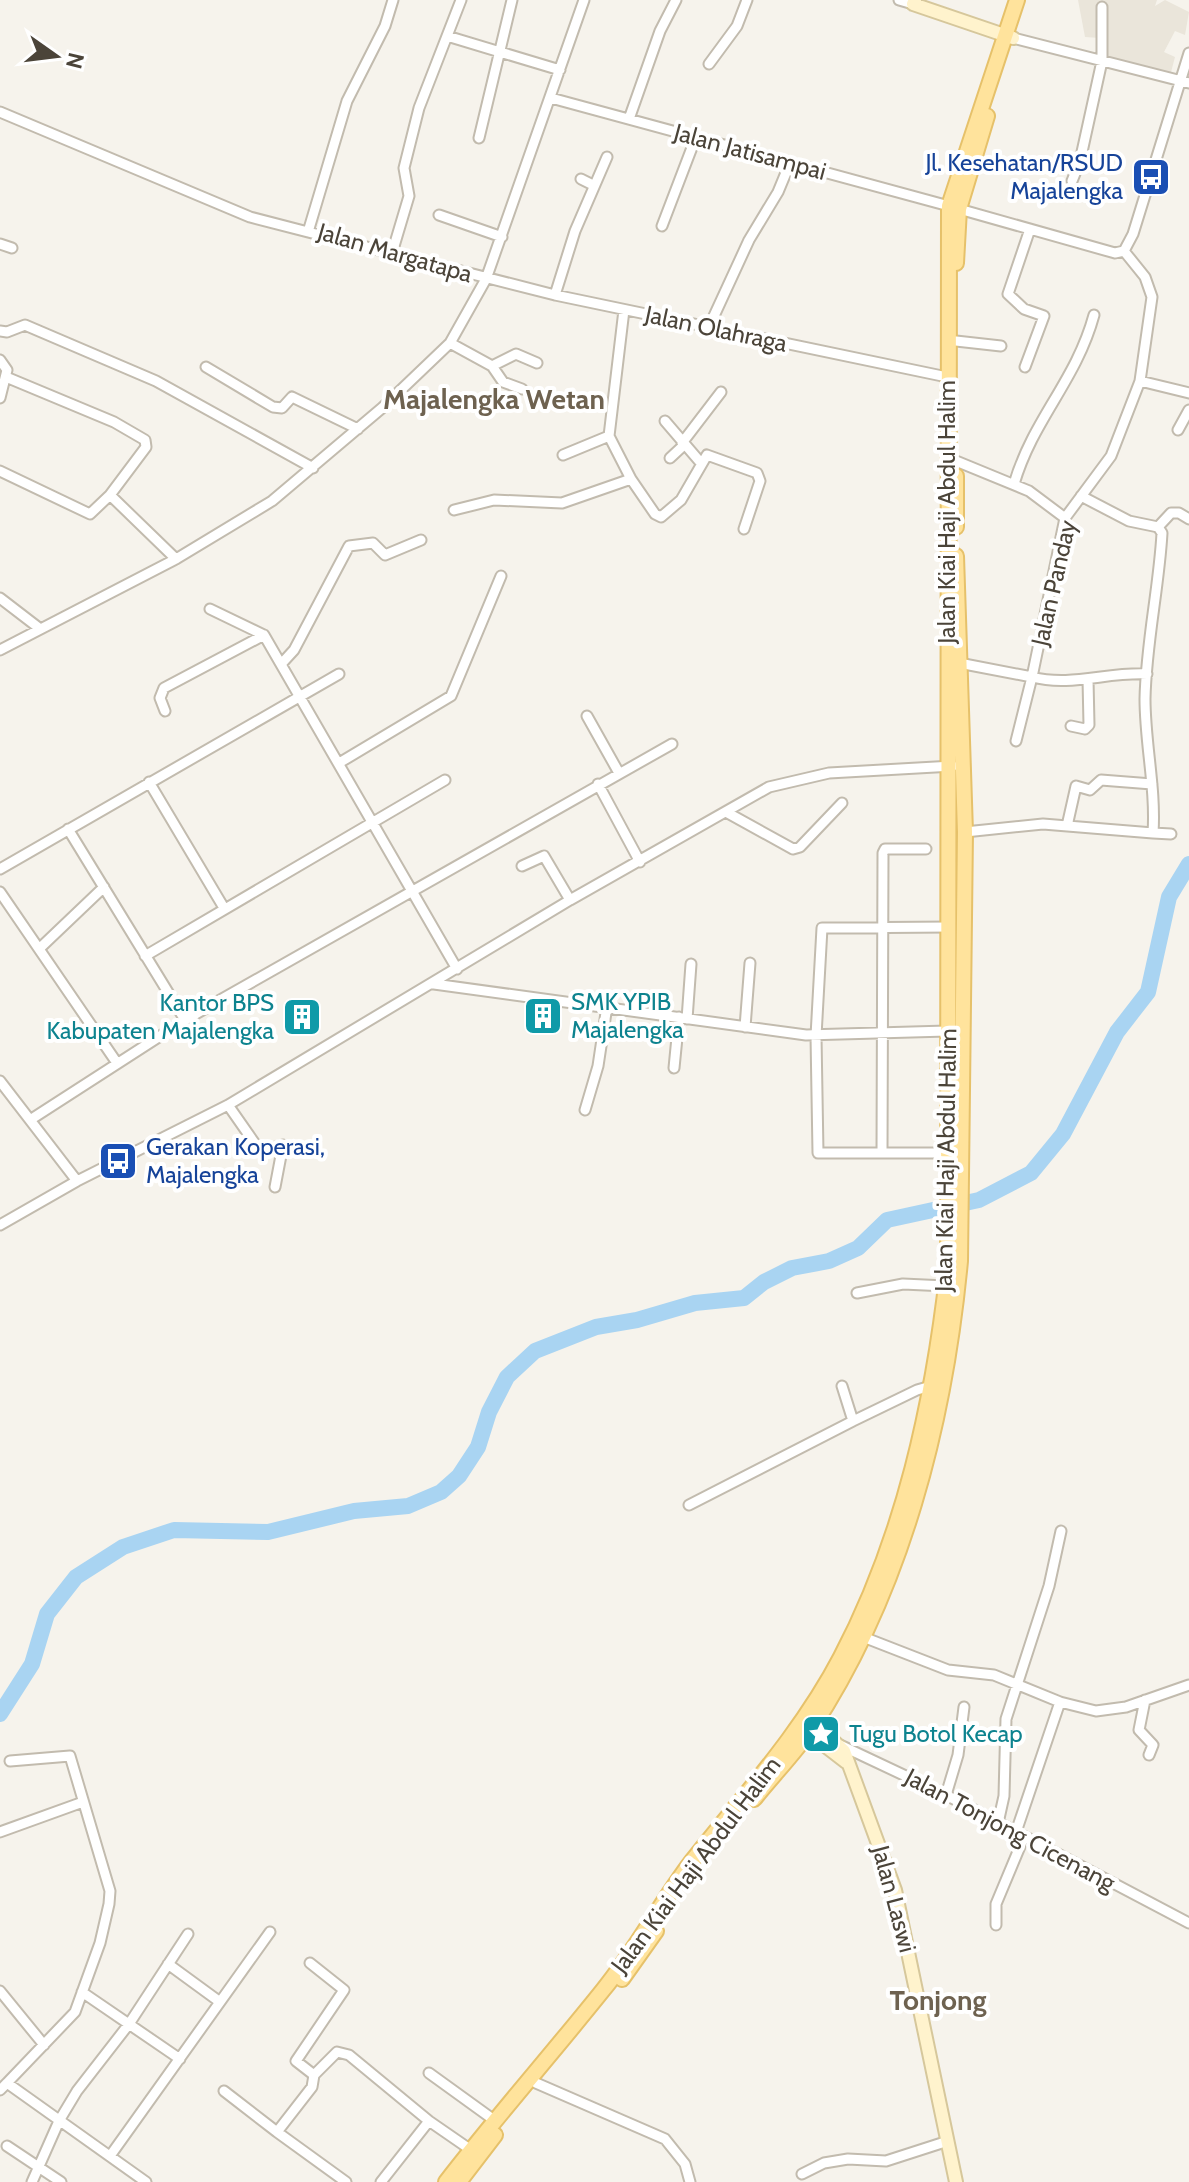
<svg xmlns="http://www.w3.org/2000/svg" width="1189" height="2182" font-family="Cabin,sans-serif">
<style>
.residential{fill:#eae5da}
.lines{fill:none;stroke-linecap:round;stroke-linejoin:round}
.river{stroke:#a9d4f2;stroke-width:16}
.minor-casing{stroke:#c2bbae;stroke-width:13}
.secondary-casing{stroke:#d6c79b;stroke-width:16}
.primary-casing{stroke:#e6c16a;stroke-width:18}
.minor{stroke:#fff;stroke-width:9}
.secondary{stroke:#fff3cd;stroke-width:12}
.primary{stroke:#ffe39c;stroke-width:14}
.labels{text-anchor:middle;stroke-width:8;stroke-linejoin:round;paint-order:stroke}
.street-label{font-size:24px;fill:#4b4439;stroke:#fff}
.transit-label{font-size:24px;fill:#164399;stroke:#fff;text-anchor:end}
.culture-label{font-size:24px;fill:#0d838f;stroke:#fff;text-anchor:start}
.quarter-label{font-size:28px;font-weight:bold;fill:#6e6250;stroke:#fff}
</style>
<rect width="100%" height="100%" fill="#f6f3ec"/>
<!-- residential -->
<path class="residential" d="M1078,0H1157L1155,6L1165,0L1189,12L1185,35L1175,31L1164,52L1175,57L1170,76L1094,57L1100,38L1085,37Z"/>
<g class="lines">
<!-- river -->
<path class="river" d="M0,1714L32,1664L47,1614L76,1577L123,1547L174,1530L268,1532L354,1511L408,1506L441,1492L459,1476L478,1447L489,1412L507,1377L535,1351L596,1327L637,1320L695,1303L744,1298L764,1282L792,1268L829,1261L858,1248L887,1220L979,1200L1031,1173L1063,1134L1117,1032L1148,992L1169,897L1189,864"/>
<defs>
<path id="minor" d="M393,0L385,26L347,101L308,232L555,295L947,377
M899,0L913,4
M447,36L560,70
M1013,38L1189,83
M709,64L737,26L747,0
M551,98L949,206
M0,112L250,217L308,232
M629,119L660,31L676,0
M479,138L512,0
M581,179L593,185
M1072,181L1080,161L1102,61V7
M959,209L1115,253L1124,251L1133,234L1189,53
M439,215L502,237
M662,226L696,137
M0,244L12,248
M392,253L409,196L404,168L419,108L461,0
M555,295L575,231L607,157
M624,310L609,436L631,479L655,514L661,517L681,500L707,455L757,473L760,481L744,529
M708,329L749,240L778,192L790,163
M0,331L7,332L25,325L156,381L313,468
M956,341L1001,346
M450,343L492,366L516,354L537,363
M0,360L7,370L0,398
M492,366L503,382L522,389
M206,367L273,407L282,408L292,397L358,429
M1025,367L1044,316L1024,309L1008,294L1030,229
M1140,381L1189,393
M665,421L701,463
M1178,430L1189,410
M682,443L721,392
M563,455L609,436
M670,458L684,445
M956,461L1029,491L1065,518
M0,471L90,514L110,495L146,447L145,440L114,422L6,377
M1014,484C1033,419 1076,381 1094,315
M110,495L176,559
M1081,496L1129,521L1158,527L1162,533C1159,588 1146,643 1145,699C1145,744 1156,788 1153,833L1171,834
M454,510L494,500L562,503L631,479
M1158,527L1171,513H1179L1189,519
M0,598L39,628
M210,609L264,635
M0,650L176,559L272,501L382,408L450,343L486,279L584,0
M283,662L294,650L349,546L373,543L385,555L421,540
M959,663L1032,677L1065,518L1111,456L1140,381L1152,297L1145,277L1124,251
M165,711L160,698L164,688L264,635L457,969
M587,716L619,773
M1071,726L1085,729L1089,725L1088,679
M1016,741L1032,677C1071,687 1106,672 1147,674
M339,763L451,696L501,576
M149,782L224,908
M598,784L640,862
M726,812L793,849L800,847L842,803
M1067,826L1076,786L1090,790L1101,780L1152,784
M68,829L185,1020
M965,832L1043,824L1153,833
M522,866L544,856L570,900
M0,869L339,674
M0,892L117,1063
M40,948L104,887
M145,956L445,780
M434,984L806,1035L947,1031
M687,1019L691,964
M745,1027L750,963
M674,1068L679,1017
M0,1081L77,1181L228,1105L570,900L769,787L829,773L953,766
M228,1105L258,1148L265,1150L283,1145L275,1187
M585,1110L598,1066L607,1006
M30,1120L185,1020L672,744
M882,1153L883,853L885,849H926
M946,1153H818L816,1036L822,928L950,927
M0,1225L77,1181
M857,1293L903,1284L946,1286
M842,1386L853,1421L917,1390L931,1386
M689,1505L853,1421
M858,1635L948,1670L994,1675L1060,1702L1096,1711L1126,1707L1189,1685
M1145,1700L1139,1730L1153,1745L1149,1755
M840,1745L946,1795L1189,1923
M946,1795L958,1755L964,1707
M998,1823L1004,1796L1006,1719L1049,1586L1061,1531
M0,1832L83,1802
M1016,1832L1060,1702
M996,1925V1904L1024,1837
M310,1963L344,1990L296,2061L314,2075
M168,1964L220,2002
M0,1991L44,2045
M82,1992L180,2059
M429,2073L494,2120
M7,2083L75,2012L100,1943L109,1904L110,1891L70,1756L10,1761
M536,2083L665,2139L685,2164L690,2182
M0,2090L7,2083L146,2182
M224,2091L277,2132
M7,2146L61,2182
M110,2156L270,1932
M802,2174L824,2163L848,2159L886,2161L948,2141
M32,2182L59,2121L77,2091L129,2024L188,1934
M346,2182L277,2132L312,2087L314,2075L337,2052L349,2055L429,2121L471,2150
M381,2182L429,2121"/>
<path id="secondary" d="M915,0L913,4L1013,38
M808,1717L844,1751L895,1890L956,2182
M802,1728L846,1762"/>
<path id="primary" d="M956,263L959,209L987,116
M956,527V476
M754,1799C773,1775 795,1753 812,1728C902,1591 945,1422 960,1261L965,832L956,556
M622,1979L656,1931
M446,2182C497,2116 551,2055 603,1990C636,1950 660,1903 692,1861C744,1795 802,1732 841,1657C904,1537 933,1403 948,1269L949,206L1017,0
M459,2182L495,2135"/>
</defs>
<!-- minor casing -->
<use href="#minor" class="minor-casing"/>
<!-- secondary casing -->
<use href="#secondary" class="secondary-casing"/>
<!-- primary casing -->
<use href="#primary" class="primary-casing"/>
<!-- minor -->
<use href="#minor" class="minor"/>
<!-- secondary -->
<use href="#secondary" class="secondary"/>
<!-- primary -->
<use href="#primary" class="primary"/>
</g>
<!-- icons -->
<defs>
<symbol id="bus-square" viewBox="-11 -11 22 22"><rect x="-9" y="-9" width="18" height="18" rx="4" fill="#1a4fb4" stroke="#fff"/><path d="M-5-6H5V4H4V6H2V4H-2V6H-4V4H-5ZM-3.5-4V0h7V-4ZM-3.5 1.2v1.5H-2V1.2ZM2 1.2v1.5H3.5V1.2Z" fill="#fff"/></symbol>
<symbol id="building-square" viewBox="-11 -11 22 22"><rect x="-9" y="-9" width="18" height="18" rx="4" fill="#0f9aa8" stroke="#fff"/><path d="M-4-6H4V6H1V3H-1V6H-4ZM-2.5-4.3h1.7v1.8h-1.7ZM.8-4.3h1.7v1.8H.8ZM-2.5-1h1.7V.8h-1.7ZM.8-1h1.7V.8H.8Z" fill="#fff"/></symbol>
<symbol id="sight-square" viewBox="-11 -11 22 22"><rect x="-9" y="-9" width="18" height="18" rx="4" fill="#0f9aa8" stroke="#fff"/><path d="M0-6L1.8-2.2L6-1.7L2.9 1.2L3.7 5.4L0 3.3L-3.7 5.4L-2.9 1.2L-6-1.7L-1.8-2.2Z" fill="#fff"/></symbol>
</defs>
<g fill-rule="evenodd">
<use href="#bus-square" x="1129" y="155" width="44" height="44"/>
<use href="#building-square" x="521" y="994" width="44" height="44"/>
<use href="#building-square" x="280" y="995" width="44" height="44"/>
<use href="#bus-square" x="96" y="1139" width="44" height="44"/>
<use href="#sight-square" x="799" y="1712" width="44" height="44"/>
</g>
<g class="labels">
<!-- street labels -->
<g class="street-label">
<text transform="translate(750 152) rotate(15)" y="8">Jalan Jatisampai</text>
<text transform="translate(395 253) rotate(16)" y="8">Jalan Margatapa</text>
<text transform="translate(716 329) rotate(12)" y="8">Jalan Olahraga</text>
<text transform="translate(947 512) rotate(-90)" y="8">Jalan Kiai Haji Abdul Halim</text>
<text transform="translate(1054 583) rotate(-77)" y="8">Jalan Panday</text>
<text transform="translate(946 1160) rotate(-89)" y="8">Jalan Kiai Haji Abdul Halim</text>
<text transform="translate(1010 1830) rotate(28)" y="8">Jalan Tonjong Cicenang</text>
<text transform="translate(696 1865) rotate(-53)" y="8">Jalan Kiai Haji Abdul Halim</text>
<text transform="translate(894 1899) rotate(75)" y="8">Jalan Laswi</text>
</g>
<!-- transit labels -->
<g class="transit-label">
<text x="1123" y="171">Jl. Kesehatan/RSUD<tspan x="1123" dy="28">Majalengka</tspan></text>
<text x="146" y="1155" text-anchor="start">Gerakan Koperasi,<tspan x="146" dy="28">Majalengka</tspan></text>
</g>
<!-- culture labels -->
<g class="culture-label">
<text x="571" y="1010">SMK YPIB<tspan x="571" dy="28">Majalengka</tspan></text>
<text x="274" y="1011" text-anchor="end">Kantor BPS<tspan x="274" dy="28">Kabupaten Majalengka</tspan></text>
<text x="849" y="1742">Tugu Botol Kecap</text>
</g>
<!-- quarter labels -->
<g class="quarter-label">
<text x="494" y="409">Majalengka Wetan</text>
<text x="938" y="2010">Tonjong</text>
</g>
</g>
<!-- north arrow -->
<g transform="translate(56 56) rotate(104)" stroke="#ffffff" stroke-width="6" paint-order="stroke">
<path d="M0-6L14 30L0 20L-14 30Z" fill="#4b4439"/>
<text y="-12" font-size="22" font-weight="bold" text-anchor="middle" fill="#4b4439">N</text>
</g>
</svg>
